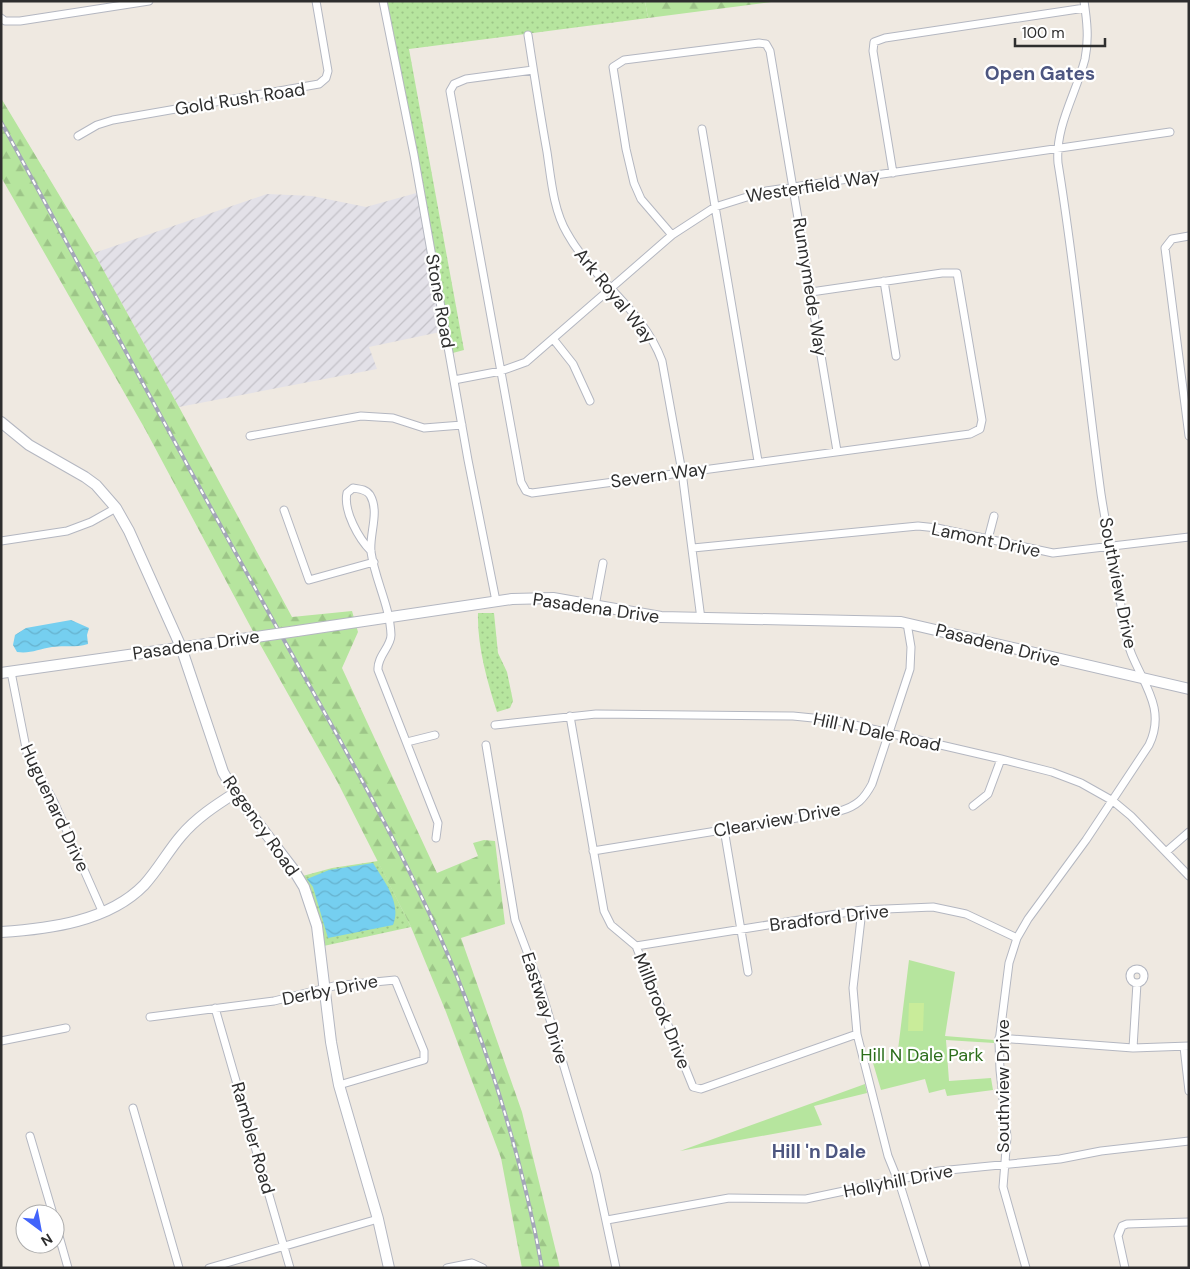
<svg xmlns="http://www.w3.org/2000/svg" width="1190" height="1269" font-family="'DM Sans',sans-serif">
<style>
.industrial{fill:url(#industrial-furrows)}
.grass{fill:url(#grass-dots)}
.forest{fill:url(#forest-firs)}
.park{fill:#b6e59e}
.pitch{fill:#c9ec9a}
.water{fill:url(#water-waves)}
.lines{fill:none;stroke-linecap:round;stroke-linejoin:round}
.street-casing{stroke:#b4b7c1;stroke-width:9}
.secondary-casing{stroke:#b4b7c1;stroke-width:12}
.street{stroke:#fff;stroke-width:7}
.secondary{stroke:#fff;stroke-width:10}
.rail-casing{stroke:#a3a6b8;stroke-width:4}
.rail{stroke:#fff;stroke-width:2;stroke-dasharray:5.5;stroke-linecap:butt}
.secondary-bridge-casing{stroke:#b4b7c1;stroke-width:12;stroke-linecap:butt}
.secondary-bridge{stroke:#fff;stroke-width:10}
.labels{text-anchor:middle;stroke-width:4.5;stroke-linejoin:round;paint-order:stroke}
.street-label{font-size:18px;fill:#2e2e2e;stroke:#fff}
.park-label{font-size:18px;fill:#2c6e1b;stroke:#fff}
.neighbourhood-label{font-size:19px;font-weight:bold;fill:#4d5680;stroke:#fff}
</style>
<defs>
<pattern id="industrial-furrows" width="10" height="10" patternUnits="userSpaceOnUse" patternTransform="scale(1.25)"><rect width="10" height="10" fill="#e3e1e8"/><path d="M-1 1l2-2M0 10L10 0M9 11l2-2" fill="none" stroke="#c3c1c7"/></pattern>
<pattern id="grass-dots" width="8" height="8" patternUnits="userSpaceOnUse" patternTransform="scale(1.25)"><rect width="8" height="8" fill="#b6e59e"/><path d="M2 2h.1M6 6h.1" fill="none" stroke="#9dc588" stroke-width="1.8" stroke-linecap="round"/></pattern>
<pattern id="forest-firs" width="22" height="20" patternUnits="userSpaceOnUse" patternTransform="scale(1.25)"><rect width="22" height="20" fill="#b6e59e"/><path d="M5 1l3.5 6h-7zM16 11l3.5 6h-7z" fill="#9dc588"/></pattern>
<pattern id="water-waves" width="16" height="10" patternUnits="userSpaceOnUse" patternTransform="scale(1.25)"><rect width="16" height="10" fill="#75cff0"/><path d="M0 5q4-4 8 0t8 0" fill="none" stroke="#66b2ce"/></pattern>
</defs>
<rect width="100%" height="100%" fill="#efe9e1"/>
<!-- industrial -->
<path class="industrial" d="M420,192L445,331L369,347L377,369L179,407L94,253L267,194L312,196L366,207Z"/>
<!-- grass -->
<path class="grass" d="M383,1H645L648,18L409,49L464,350L449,354Z
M478,613H494L498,653L507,672L513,701L510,708L497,712C487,681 477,645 478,613Z
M378,861L411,927L319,947L299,877L332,868Z"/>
<!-- forest -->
<path class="forest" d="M645,1H779L648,18Z
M1,98L94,253L179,407L292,617L352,611L358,632L342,668L437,873L478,856L473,843L484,840L495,841L505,924L461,938L522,1112L560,1268H522L501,1158L446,1012L411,927L338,783L256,637L145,429L1,177Z"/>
<!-- park -->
<path class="park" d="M909,960L955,972L945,1036L994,1040V1043L946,1040L949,1081L991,1078L993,1090L947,1096L945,1089L929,1093L925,1079L881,1090L873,1063L897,1058Z
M865,1084L867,1093L814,1106L822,1125L680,1151Z"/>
<!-- pitch -->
<path class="pitch" d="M909,1003H924L923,1031H908Z"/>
<!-- water -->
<path class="water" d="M71,620L89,628L87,635L88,644C75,648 65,645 52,647C39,649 30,654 17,652L13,645L15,635L26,628Z
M373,863C384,881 402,903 393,925L328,938L313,887L307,879L329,870Z"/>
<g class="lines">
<defs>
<path id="street" d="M383,1L414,155L468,460L496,601
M1,18L5,21H20L149,1
M528,35C534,74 540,113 547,152C551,178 553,209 567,233C593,280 643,309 662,361L682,472L701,619
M533,70L466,79L454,84L450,91L521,482L526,491L532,493L970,434L980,429L982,420L957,273H942L811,292
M702,129L758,461
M78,136L97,125L113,120L319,84L326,78L328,71L316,1
M893,173L873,51L874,42L885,38L1085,8
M672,235L641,199L634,183L626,149L613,67L624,60L759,43L766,44L770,51L837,451
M1189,236L1172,239L1165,248L1189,436
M884,281L896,356
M554,340L573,364L590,401
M454,380L501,371L526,362L672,235L715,207L766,191L1170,132
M250,436L361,416L393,418L424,428L462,425
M284,510L309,580L374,562
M988,539L994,516
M1,541L67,531L91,522L116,508
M693,548L918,526L937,528L1053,553L1189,537
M371,551C359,539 343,511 347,493L353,488C359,489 366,489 370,495C380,512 369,534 371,552C375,580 390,606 391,635C391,647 377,656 378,670L438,823L436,838
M595,606L603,563
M11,672L27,753L54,802L103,913
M570,716L604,911L611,925L636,946L693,1087L701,1089L857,1034
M495,725L596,714L793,716L833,720L1001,759L1052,772L1081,783L1113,801L1131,816L1189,876
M407,742L435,735
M486,745L515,920L540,986L596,1174L616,1268
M973,806L988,794L1001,759
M724,829L748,972
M593,851L840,811C857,806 864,799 872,784L910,669L911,647L907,623
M1166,852L1189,832
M862,910L853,988L857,1034L888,1156L901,1188L926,1268
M636,946L862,910L933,907L966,914L1017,938
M1130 976a7 7 0 1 1 14 0a7 7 0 1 1-14 0Z
M215,1008L290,1268
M150,1017L274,1001L334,986L395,980L424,1051V1060L339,1085
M999,1038L1133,1048L1189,1046
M1,1041L66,1028
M1184,1047L1189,1091
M1133,1048L1137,983
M133,1108L179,1268
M30,1136L53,1214
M607,1220L729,1198L806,1199L939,1171L1060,1159L1101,1151L1189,1141
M55,1222L68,1268
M209,1268L378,1219
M447,1268L472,1263L483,1268
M1026,1268L1003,1187L1007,1137L1000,1070L999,1042L1009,963L1017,938L1028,919L1086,840L1149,745C1170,702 1132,674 1125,632C1119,586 1108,540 1101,494C1086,384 1076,273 1058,163C1055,126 1076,94 1085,59C1089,39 1087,21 1084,1
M1125,1268L1118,1236L1122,1226L1127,1224L1189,1222"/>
<path id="secondary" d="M1,422L29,445L85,477L96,485L116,508L129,531L181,647L223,772L235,793L293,869L304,887L317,926L331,1042L339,1085L378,1219L389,1268
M297,631L512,599L553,598L661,617L901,622L1189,689
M1,673L256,637
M1,932C50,929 109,921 144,885C158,870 168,851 181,836C196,818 216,805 235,793"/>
</defs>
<!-- street casing -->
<use href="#street" class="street-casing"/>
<!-- secondary casing -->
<use href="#secondary" class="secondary-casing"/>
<!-- street -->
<use href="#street" class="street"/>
<!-- secondary -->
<use href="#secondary" class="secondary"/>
<defs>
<path id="rail" d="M1,122C84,273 165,426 249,577C320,707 399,836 456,974C494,1068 524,1168 542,1268"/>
</defs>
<!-- rail casing -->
<use href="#rail" class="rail-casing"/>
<!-- rail -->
<use href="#rail" class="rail"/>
<defs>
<path id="secondary-bridge" d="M256,637L297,631"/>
</defs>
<!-- secondary-bridge casing -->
<use href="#secondary-bridge" class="secondary-bridge-casing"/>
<!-- secondary-bridge -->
<use href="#secondary-bridge" class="secondary-bridge"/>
</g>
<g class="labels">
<!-- street labels -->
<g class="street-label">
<text transform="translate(240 99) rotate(-9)" y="6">Gold Rush Road</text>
<text transform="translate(813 186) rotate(-9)" y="6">Westerfield Way</text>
<text transform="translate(810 287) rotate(81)" y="6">Runnymede Way</text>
<text transform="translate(615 296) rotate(51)" y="6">Ark Royal Way</text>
<text transform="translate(440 301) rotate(80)" y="6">Stone Road</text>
<text transform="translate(659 475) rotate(-8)" y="6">Severn Way</text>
<text transform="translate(986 540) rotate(12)" y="6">Lamont Drive</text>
<text transform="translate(1118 583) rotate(79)" y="6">Southview Drive</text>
<text transform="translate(596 608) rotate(8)" y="6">Pasadena Drive</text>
<text transform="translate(196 645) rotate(-8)" y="6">Pasadena Drive</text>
<text transform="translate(998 645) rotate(14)" y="6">Pasadena Drive</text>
<text transform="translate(877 732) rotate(12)" y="6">Hill N Dale Road</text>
<text transform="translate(55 808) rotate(65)" y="6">Huguenard Drive</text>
<text transform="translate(777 820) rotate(-10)" y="6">Clearview Drive</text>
<text transform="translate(261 826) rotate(55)" y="6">Regency Road</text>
<text transform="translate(829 918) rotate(-7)" y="6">Bradford Drive</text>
<text transform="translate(330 990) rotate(-11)" y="6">Derby Drive</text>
<text transform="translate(545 1008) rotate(72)" y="6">Eastway Drive</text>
<text transform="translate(662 1011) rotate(68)" y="6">Millbrook Drive</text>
<text transform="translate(1003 1086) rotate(-90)" y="6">Southview Drive</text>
<text transform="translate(253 1138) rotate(74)" y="6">Rambler Road</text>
<text transform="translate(898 1181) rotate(-11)" y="6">Hollyhill Drive</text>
</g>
<!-- park labels -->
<g class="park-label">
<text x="922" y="1061">Hill N Dale Park</text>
</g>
<!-- neighbourhood labels -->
<g class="neighbourhood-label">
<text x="1040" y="80">Open Gates</text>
<text x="819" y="1158">Hill 'n Dale</text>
</g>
</g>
<!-- border -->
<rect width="1190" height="1269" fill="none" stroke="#2e2e2e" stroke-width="5"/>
<!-- north arrow -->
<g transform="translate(40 1229) rotate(148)"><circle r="24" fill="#ffffff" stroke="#ababab"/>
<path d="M0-4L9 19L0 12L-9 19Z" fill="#4264fb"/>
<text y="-8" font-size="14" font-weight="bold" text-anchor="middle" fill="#2e2e2e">N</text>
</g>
<!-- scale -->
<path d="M1015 38v8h90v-8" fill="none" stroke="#2e2e2e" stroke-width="2.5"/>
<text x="1022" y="38" font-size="15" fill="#2e2e2e" stroke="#ffffff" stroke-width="4" paint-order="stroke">100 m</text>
</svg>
